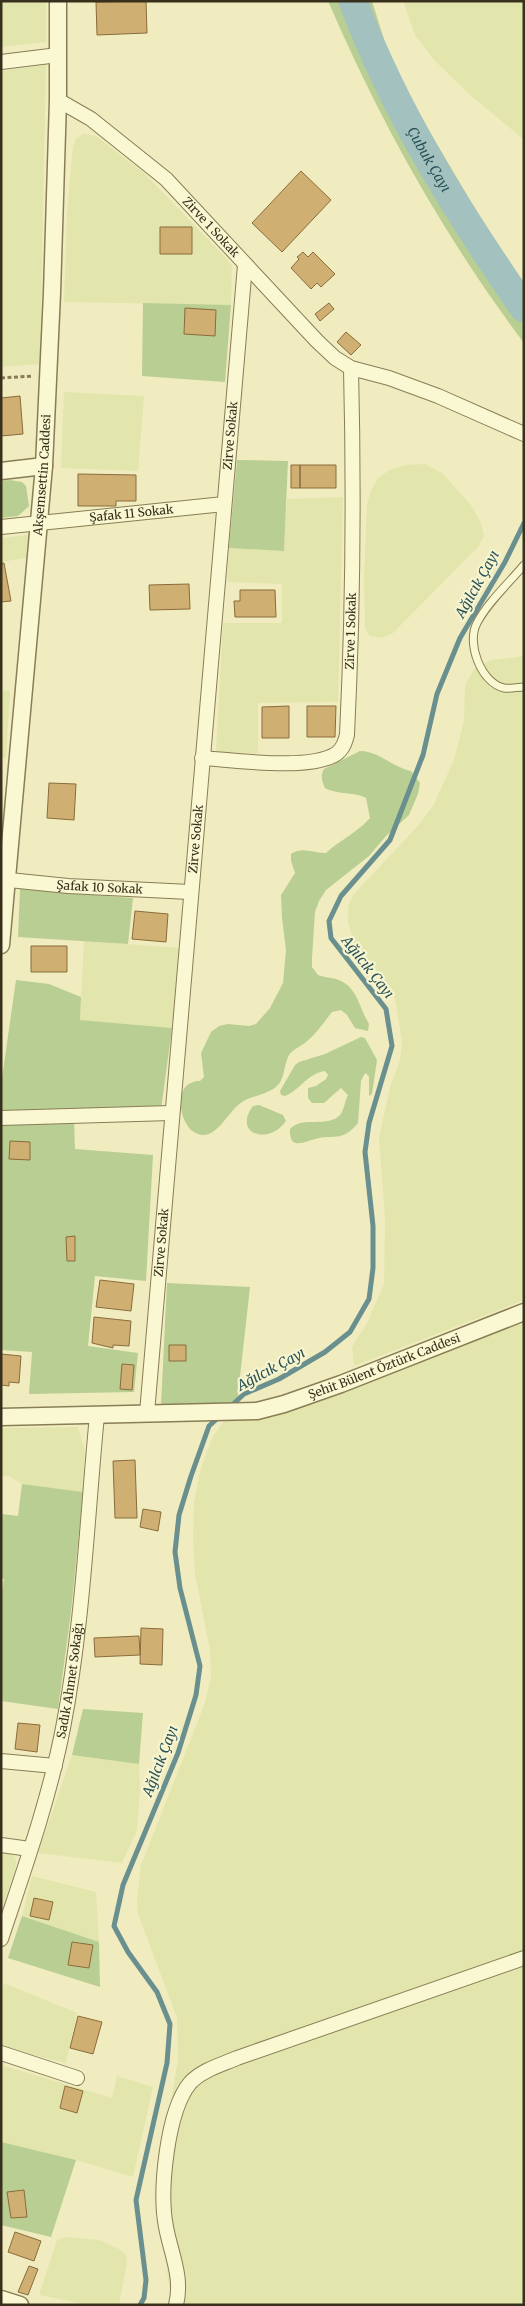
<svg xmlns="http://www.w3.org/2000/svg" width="525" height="2306" font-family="Merriweather,serif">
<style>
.farmland{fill:#e2e6ac}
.green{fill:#b9ce92}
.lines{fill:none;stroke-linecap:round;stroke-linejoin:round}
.stream{stroke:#698f8f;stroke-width:5}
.river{stroke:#a2c1bf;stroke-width:29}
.building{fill:#d0af73;stroke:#896c3b}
.service-casing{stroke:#897d56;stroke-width:9}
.minor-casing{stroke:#897d56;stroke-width:16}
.tertiary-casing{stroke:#897d56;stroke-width:19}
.path{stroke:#897d56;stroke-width:3;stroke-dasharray:4 2.5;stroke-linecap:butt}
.service{stroke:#faf8d2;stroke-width:7}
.minor{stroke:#faf8d2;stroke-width:14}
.tertiary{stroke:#faf8d2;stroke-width:16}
.labels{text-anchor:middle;stroke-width:4.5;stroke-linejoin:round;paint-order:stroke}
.street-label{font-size:12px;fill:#38301c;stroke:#f7f5cf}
.water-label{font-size:14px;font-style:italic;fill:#2a5158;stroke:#f7f5cf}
</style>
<rect width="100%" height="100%" fill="#f0ecbf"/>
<!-- farmland -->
<path class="farmland" d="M1,1H46V42L1,47Z
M403,1H524V140L469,94L434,60L415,35Z
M46,65L40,364L1,367V71Z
M83,134L96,136L144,173L228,260L232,266L231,305L64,302L67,212L73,146L76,139Z
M64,392L144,396L138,471L61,468Z
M425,464L442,473L471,505L481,523L484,536L478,547L393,633L383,638L370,636L365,629L364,577L367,504L371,490L379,477L390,470L406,465Z
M343,497L338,702L258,703V753L216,752L223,623H282V584L227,582L229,548L284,551L287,499Z
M28,535L26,558L1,562V538Z
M524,656V1300L354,1366L352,1347L366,1325L384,1284L385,1218L379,1138L390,1087L400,1060L402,1042L395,998L389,986L355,945L348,922V907L353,895L416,828L433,806L454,760L464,721L465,685L475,668L492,660Z
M1,690L10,691L6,758L1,757Z
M84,941L180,948L172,1028L80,1020Z
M524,1322V2305H172L157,2202L163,2148L178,2060L177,2018L138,1914L137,1900L141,1865L205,1703L211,1676L210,1650L195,1574L193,1538L194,1502L201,1468L212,1438L225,1420L258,1416L349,1389Z
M78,1427L85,1451L83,1492L22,1484L9,1476H1V1428Z
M72,1755L139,1764L140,1790L137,1830L122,1863L38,1853Z
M1,1851L13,1854L16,1859V1867L1,1912Z
M32,1876L96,1892L99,1942L22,1916Z
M4,1983L77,2013L66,2063L1,2047V1992Z
M1,2065L112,2098L117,2076L153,2087L133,2177L76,2160L1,2142Z
M67,2237L100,2240L119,2249L126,2255L127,2263L119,2305H89L39,2295L57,2240Z"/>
<!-- green -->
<path class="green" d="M328,1H372L387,49L407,93L474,207L524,286V343C445,238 380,122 328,1Z
M143,303L231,305L225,382L142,376Z
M237,460L288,461L284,551L229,548Z
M10,480L22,482L26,486L29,506L18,516L1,518V481Z
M360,751C379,751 392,767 411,771L420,783L418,794L409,815L386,836L369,856L326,890L319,901L315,912L312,958V967L318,975C326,978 333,977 341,981C358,989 360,1010 369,1024L368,1031L355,1028L347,1015L341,1010L332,1012C324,1022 317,1033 307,1041C302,1046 293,1049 289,1055C284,1064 285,1076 279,1084C269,1095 253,1095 242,1102C228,1111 216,1141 198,1134C193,1132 189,1129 187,1125C177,1109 177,1081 200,1081L204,1077L201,1053L211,1032L219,1026L228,1024L249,1026L256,1024L270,1008L283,983L286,950L282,918L281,895L295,873L291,861V854C302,846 313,853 326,853C340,840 358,832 370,818L366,798C357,792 338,795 325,788C322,781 320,776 324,769Z
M20,889L133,898L128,944L18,937Z
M16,980L49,984L81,997L80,1020L172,1028L161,1110L1,1115V1085Z
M361,1037L365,1038L377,1060L372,1094L369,1096V1076L365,1073L361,1081L358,1123C343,1141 337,1135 319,1138C305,1141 289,1152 290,1129C303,1115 328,1129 341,1114C344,1109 345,1101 348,1095L341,1088L324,1103H312L308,1098V1088L316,1086L326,1079L328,1075L325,1071C308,1073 300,1090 285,1096L281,1095L280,1091L295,1065L299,1062L325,1054Z
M259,1105L283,1115L286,1121C269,1146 232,1134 253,1106Z
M74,1119L75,1149L153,1155L146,1281L95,1276L88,1346L138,1353L134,1392L29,1394L32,1352L1,1350V1120Z
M167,1283L250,1287L237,1403L161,1405Z
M22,1484L83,1492L71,1612L58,1709L1,1701V1596L4,1579H1V1514L18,1516Z
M83,1709L143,1713L139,1764L72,1755Z
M22,1916L99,1942L100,1987L8,1958Z
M1,2142L76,2160L51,2237L1,2225Z"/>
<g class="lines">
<!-- stream -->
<path class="stream" d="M230,1407L244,1394L279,1379L325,1352L350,1332L369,1299L373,1268V1226L365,1152L369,1123L392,1046L386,1009L331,938L329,921L341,896L390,840L423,755L437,694L460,638L505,562L524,523
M140,2305L144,2298L146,2280L136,2200L167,2063L170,2024L157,1992L128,1952L114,1926L123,1885L178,1753L196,1695L200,1666L180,1588L175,1552L179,1515L191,1476L209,1426L220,1416"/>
<!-- river -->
<path class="river" id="s1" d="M353,1C394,111 457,211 524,308"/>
</g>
<!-- building -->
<path class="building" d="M146,1L147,33L97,35L96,2Z
M301,171L331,200L282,252L252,223Z
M160,227H192V254H160Z
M303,252L308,257L313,252L335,274L321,287L317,283L311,289L291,268L299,259L297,257Z
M329,303L334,309L320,321L315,314Z
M185,308L216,310L215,336L184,334Z
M346,332L361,345L351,355L337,342Z
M20,396L23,434L1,436V398Z
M291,465H300V488H291Z
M300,465H336V488H300Z
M78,474L136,475V501H116V506H78Z
M4,563L11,601L1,602V564Z
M189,584L190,609L150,610L149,585Z
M240,590H275L276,617H235L234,601H240Z
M289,706V738H262V707Z
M307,706H336L335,737H307Z
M49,783L76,784L74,820L47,818Z
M135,911L168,914L166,942L132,939Z
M31,946H67V972H31Z
M10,1141L30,1142V1160L9,1159Z
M75,1236V1261H67L66,1237Z
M100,1280L134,1284L131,1311L96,1307Z
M94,1317L131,1321L129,1346L113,1345V1348L92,1343Z
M169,1345H186V1361H169Z
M1,1354L21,1356L19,1383L9,1382V1386L1,1385Z
M122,1364L134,1365L132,1390L120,1389Z
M135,1460L137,1518H115L113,1461Z
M143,1509L161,1512L158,1531L140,1527Z
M141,1628L163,1629L162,1665L140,1664Z
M139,1636L140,1655L95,1657L94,1638Z
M18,1723L40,1725L37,1752L15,1749Z
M34,1898L53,1902L49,1920L30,1916Z
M72,1942L93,1945L89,1968L68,1965Z
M78,2016L102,2022L93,2054L70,2048Z
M65,2086L83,2091L77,2113L60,2108Z
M24,2190L27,2217L11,2218L7,2192Z
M15,2232L41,2241L34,2261L8,2252Z
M29,2266L38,2269L28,2295L18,2292Z"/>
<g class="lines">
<defs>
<path id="service" d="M524,565C509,583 487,603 477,623C466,643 481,683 504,688C510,689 518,687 524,687"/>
<g id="minor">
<path d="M1,62L58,55"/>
<path id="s2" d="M58,100L91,119L166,179L317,341L335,358L351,368L389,378L438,396L524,434"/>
<path id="s3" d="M1,527L224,504"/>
<path id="s4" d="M202,758C235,760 309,771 336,754C343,749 345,742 347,735C353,612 354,490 351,368"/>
<path id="s5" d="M9,880L68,886L190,892"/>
<path d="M1,1118L171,1113"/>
<path id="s6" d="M147,1413L245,265"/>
<path d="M1,1761L55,1766"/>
<path d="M1,1845L30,1849"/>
<path id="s7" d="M1,1939C24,1870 49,1800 63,1728C83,1625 87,1519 97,1415"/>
<path d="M1,2053L77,2078"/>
<path d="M176,2305C183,2277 171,2254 166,2227C159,2191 167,2111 190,2083C202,2070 221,2065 237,2058L524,1958"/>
</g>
<g id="tertiary">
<path d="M1,471L44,466"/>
<path id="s8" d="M1,945L44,466L52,293L58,100V1"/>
<path id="s9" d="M1,1417L257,1411L284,1404L341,1384L524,1312"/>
<path d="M1,2299L20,2305"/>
</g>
</defs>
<!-- service casing -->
<use href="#service" class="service-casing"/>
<!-- minor casing -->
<use href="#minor" class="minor-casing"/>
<!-- tertiary casing -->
<use href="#tertiary" class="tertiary-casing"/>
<!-- path -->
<path class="path" d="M1,378L33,376"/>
<!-- service -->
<use href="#service" class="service"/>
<!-- minor -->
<use href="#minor" class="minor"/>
<!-- tertiary -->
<use href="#tertiary" class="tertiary"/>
</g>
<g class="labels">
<!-- street labels -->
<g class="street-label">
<text dy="4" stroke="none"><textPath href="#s2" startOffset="200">Zirve 1 Sokak</textPath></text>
<text dy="4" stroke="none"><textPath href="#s6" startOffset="981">Zirve Sokak</textPath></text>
<text dy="4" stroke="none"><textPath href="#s8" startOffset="472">Akşemsettin Caddesi</textPath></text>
<text dy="4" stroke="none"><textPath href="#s3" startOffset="131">Şafak 11 Sokak</textPath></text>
<text dy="4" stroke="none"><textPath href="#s4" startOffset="262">Zirve 1 Sokak</textPath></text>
<text dy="4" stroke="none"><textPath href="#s6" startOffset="576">Zirve Sokak</textPath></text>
<text dy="4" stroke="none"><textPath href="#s5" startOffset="91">Şafak 10 Sokak</textPath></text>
<text dy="4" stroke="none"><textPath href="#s6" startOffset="171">Zirve Sokak</textPath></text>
<text dy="4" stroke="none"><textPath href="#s9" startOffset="391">Şehit Bülent Öztürk Caddesi</textPath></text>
<text dy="4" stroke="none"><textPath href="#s7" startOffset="268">Sadık Ahmet Sokağı</textPath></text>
</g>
<!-- water labels -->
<g class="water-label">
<text dy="5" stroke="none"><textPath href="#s1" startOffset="176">Çubuk Çayı</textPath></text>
<text transform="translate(477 584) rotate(-61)" y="5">Ağılcık Çayı</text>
<text transform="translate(368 967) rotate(52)" y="5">Ağılcık Çayı</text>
<text transform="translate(271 1369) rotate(-28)" y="5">Ağılcık Çayı</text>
<text transform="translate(160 1761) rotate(-69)" y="5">Ağılcık Çayı</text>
</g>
</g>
<!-- border -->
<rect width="525" height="2306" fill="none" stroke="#38301c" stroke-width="5"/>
</svg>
